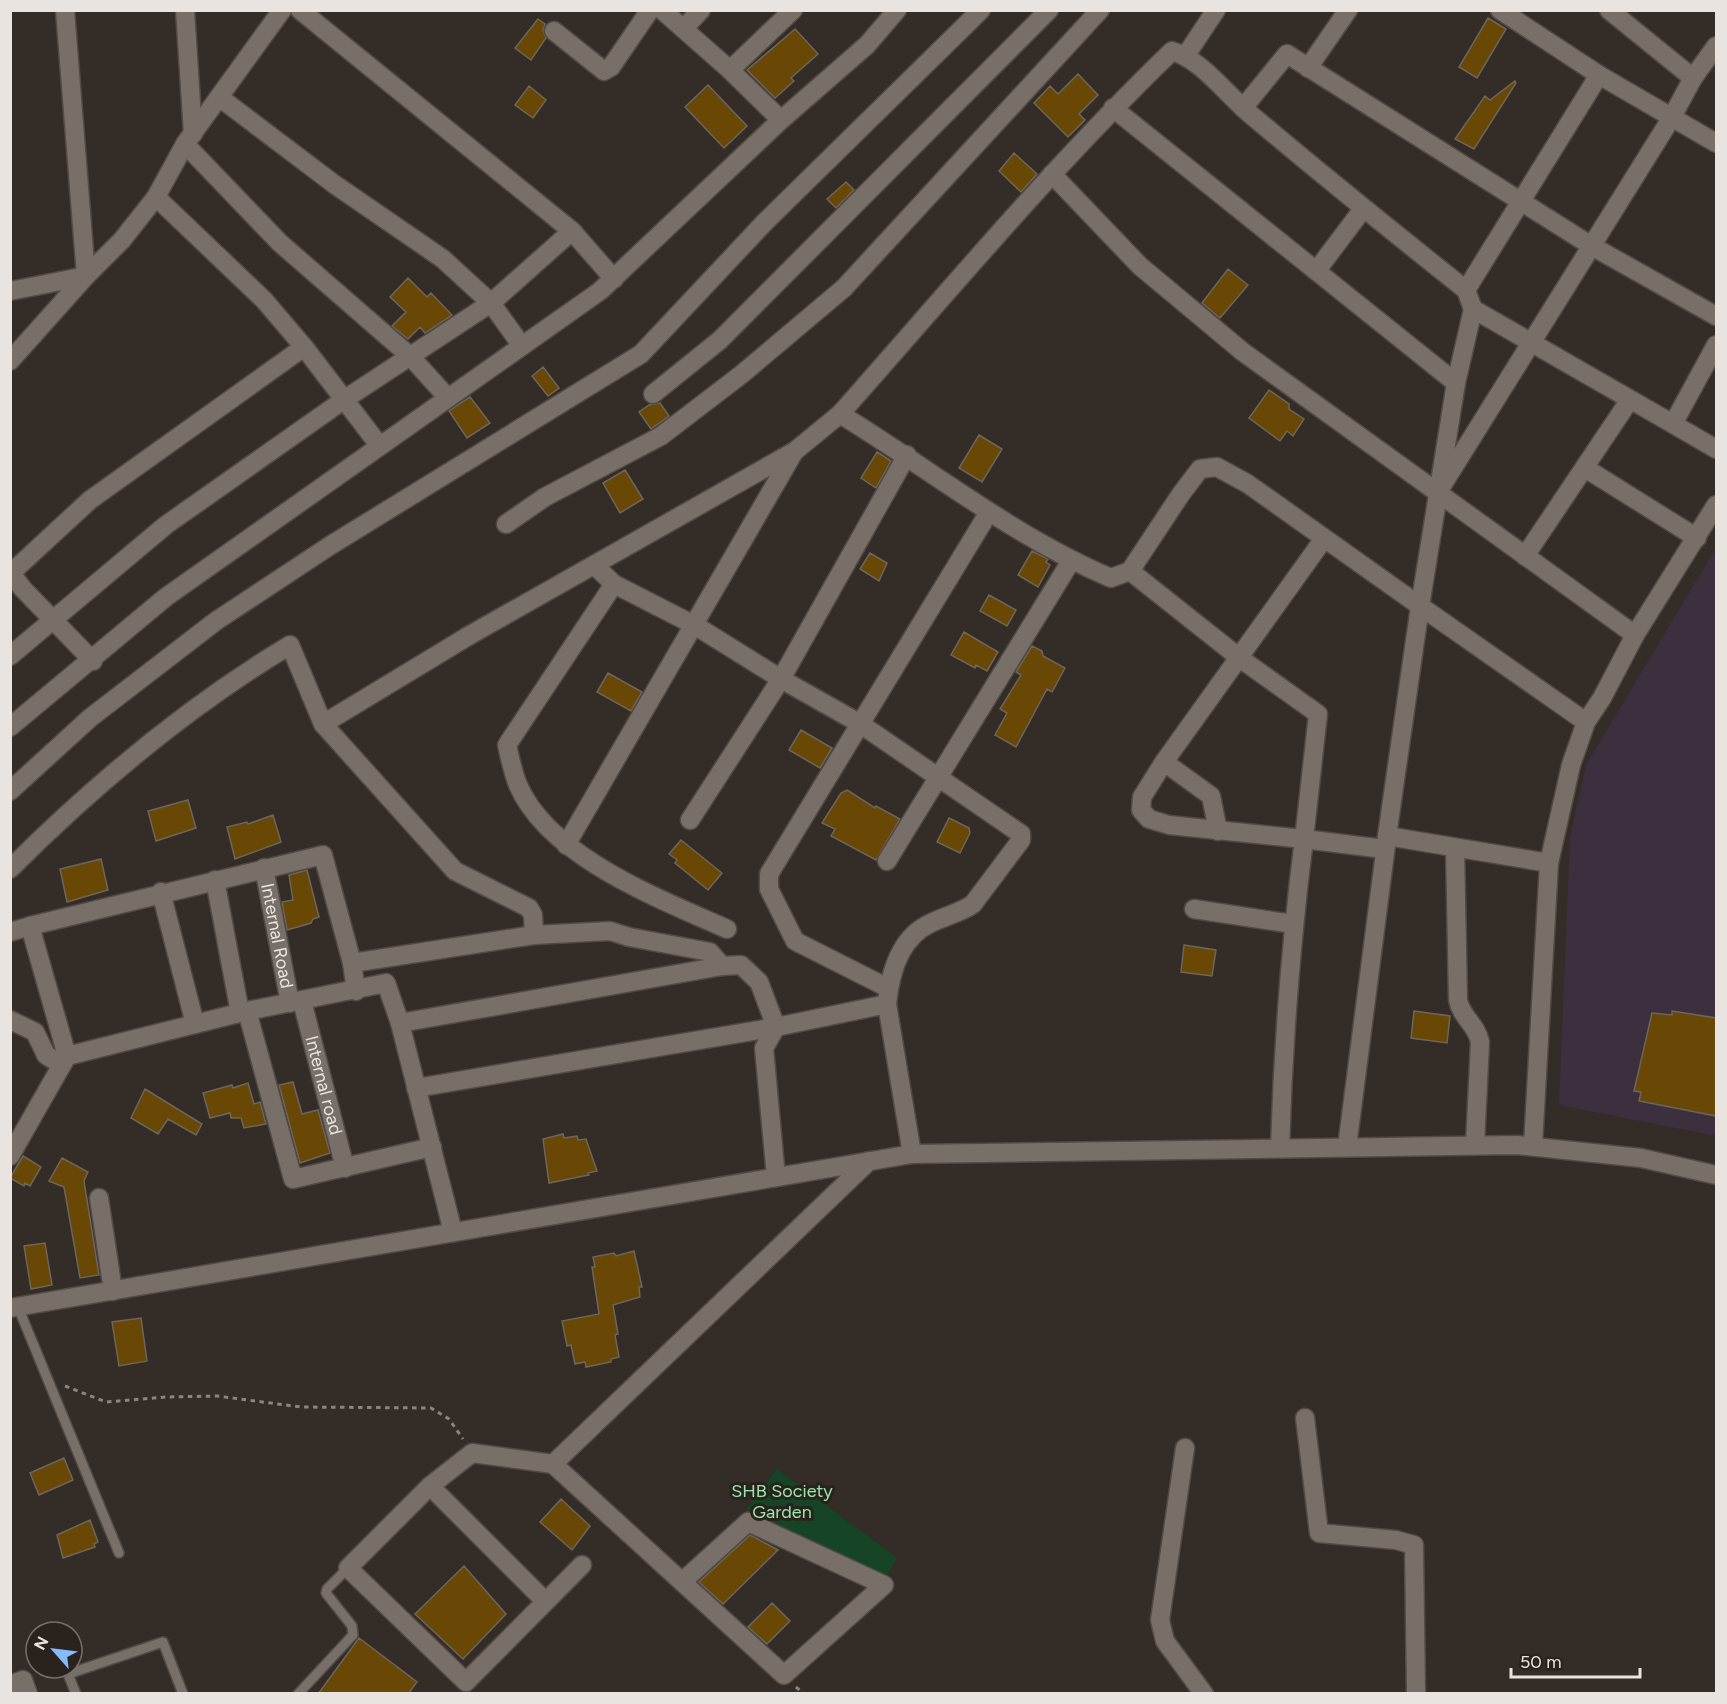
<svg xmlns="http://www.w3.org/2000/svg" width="1727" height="1704" font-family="Figtree,sans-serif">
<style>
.education{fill:#3c303f}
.green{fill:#154526}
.building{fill:#694805;stroke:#6c665d;stroke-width:1.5}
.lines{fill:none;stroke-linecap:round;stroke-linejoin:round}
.service-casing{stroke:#514a45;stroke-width:12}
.minor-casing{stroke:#514a45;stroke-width:21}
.tertiary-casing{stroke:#514a45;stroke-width:21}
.path{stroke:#8c847f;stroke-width:3;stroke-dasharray:4.5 4.5;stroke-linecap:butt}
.service{stroke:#786f68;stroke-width:9}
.minor{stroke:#786f68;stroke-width:18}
.tertiary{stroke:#786f68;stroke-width:18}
.labels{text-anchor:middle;stroke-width:6;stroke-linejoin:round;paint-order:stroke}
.street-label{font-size:18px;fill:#eae4e0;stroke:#2a221c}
.park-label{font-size:18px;fill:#95e7ab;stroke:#2a221c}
</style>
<rect width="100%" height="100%" fill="#342c26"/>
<!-- education -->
<path class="education" d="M1716,548V1136L1559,1105L1570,837L1586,765Z"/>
<!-- green -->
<path class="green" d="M777,1469L897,1558L886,1576L746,1510Z"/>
<!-- building -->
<path class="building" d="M1488,18L1506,29L1477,78L1459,67Z
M538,19L545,24L543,30L546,38L531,60L515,48Z
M795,29L818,54L791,78L794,81L775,98L747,70Z
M1078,74L1098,95L1079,114L1085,120L1068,137L1034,103L1050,86L1058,94Z
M1515,81L1516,83L1474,149L1455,139L1485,96L1490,100Z
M708,85L747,126L724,148L685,107Z
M529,86L546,100L533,118L515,105Z
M1014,153L1037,174L1021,192L999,171Z
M846,182L854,190L836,208L827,199Z
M1228,269L1248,285L1220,318L1202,303Z
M408,278L427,297L431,293L452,315L425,333L420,327L408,339L392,326L406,312L390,297Z
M543,367L559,388L548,396L532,376Z
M1269,390L1289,404V409L1304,419L1293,436L1287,431L1280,441L1249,418Z
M470,397L490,423L467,438L449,411Z
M660,403L669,416L651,429L639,412L649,405Z
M979,435L1002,449L982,482L959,468Z
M877,452L891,461L876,488L861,478Z
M625,470L643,499L620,513L603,483Z
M1032,551L1048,559L1046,562L1050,565L1038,587L1018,575Z
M870,553L887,563L879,581L860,569Z
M989,595L1016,610L1007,626L980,611Z
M964,632L998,652L987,671L976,665L975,668L951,655Z
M1032,646L1042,651L1043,656L1065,668L1052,692L1047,689L1016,747L995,735L1007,713L1000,709L1021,675L1016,672Z
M608,673L642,692L631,711L597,692Z
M801,730L832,748L820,768L789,750Z
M847,790L875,808L876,806L900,819L876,860L831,836L835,829L822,823L841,793Z
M188,800L196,828L156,841L148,811Z
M273,815L281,842L235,859L227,827L247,822L248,824Z
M949,818L969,828L970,833L960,853L937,842Z
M681,840L722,873L708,890L675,863L677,860L669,854Z
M101,859L108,890L67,902L60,869Z
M307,870L319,917L313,919L311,923L287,930L282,902L293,900L289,875Z
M1184,945L1216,950L1212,976L1181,972Z
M1414,1011L1450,1016L1447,1043L1411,1038Z
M1672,1011L1716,1018V1116L1639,1101L1641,1092L1634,1091L1652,1013L1672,1015Z
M293,1082L302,1114L318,1110L330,1153L300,1163L279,1085Z
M248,1083L254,1104L260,1102L266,1124L244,1128L241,1118H231L230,1113L210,1118L203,1093L232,1085L233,1088Z
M145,1089L202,1124L196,1135L168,1119L158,1134L131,1118Z
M563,1134L564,1138L577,1136L578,1140L586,1139L597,1171L588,1173L589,1175L549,1183L543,1139Z
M23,1156L41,1167L30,1186L25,1183L24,1186L10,1178Z
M62,1158L88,1172L84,1181L99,1275L80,1278L64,1187L49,1181Z
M45,1243L52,1285L31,1289L24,1246Z
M634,1251L642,1287H639L640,1297L613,1305L618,1334L615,1335L619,1357L611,1359V1362L586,1367L585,1362L575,1364L571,1345L567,1346L562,1321L599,1314L592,1267H595L593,1257L614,1253L616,1256Z
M141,1318L147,1361L119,1366L112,1322Z
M64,1458L73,1480L39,1495L30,1473Z
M561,1499L590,1526L572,1550L540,1522Z
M90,1520L98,1542L94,1544L95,1547L63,1558L57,1535Z
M750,1535L778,1550L723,1604L699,1582Z
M464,1566L506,1614L463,1659L415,1614Z
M772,1603L790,1621L767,1644L748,1627Z
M359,1638L417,1682L408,1694H318Z"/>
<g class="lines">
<defs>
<path id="service" d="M18,1307L119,1553
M76,1694L68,1674L163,1642L183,1694
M298,1694L353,1635L352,1626L326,1593L327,1589L348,1568"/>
<g id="minor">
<path d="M185,10L193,134"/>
<path d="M300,10L572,231"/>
<path d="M662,10L730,70L781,120"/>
<path d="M1500,10L1599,75"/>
<path d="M1609,10L1693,78"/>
<path d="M684,28L701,10"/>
<path d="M554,31L604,71L611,67L650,10"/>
<path d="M1186,55L1216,10"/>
<path d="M1308,68L1348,10"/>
<path d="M730,70L793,10"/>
<path d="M219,97L334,184L443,259L491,303L522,346"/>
<path d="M1113,108L1456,383"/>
<path d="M1243,108L1287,54L1590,245L1716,316"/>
<path d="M185,144L280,243L410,356L448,398"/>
<path d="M1052,174L1140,266L1243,352L1635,635"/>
<path d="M156,197L264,300L304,347L379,445"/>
<path d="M1317,270L1363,209"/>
<path d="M1466,290L1599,75L1716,143"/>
<path d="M10,291L86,276L65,10"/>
<path d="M1473,309L1456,383L1420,606L1586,722"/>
<path d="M10,361L86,276L122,240L156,197L185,144L282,10"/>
<path d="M653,394L720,340L1049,10"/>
<path d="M840,414C949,291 1054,165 1172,51C1202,60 1226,94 1250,114C1321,174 1393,232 1466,290L1473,309L1673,424L1716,345"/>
<path d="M1673,424L1716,449"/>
<path d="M1585,468L1697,538"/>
<path d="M1438,492L1672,117L1693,78L1716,46"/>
<path d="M506,524L545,497L661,436L742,374L844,288L1100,10"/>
<path d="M1525,556L1629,401"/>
<path d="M595,566L614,584L696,626L781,679L859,723L1021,834V840L973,904C960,913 945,916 931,923C900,937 890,973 887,1004"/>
<path d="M1130,571L1241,659L1318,714L1304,839L1384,849"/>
<path d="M10,572L23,589L93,661"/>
<path d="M11,573L90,500L304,347"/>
<path d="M614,584L507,745C510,758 513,773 518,785C549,857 660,899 727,929"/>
<path d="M10,656L166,525L345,399L491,303L572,231L614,279"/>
<path d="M323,724L455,871L529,908L533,915L534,935"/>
<path d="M10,727L166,597L600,291L781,120L867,45L897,10"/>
<path d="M1164,762L1211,796L1218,831"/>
<path d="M10,791L90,718L216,621L331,545L641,354L765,222L981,10"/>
<path d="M690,820L781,679L907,455"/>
<path d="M566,845L794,452"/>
<path d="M1455,848L1458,1000C1461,1017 1477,1025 1480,1042L1475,1145"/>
<path d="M887,861L1071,561"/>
<path id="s1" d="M264,868L290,1003"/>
<path d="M10,869C95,784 187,707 290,645L323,724L470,635L795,451L840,414C930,469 1014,537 1111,578L1130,571L1181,494L1200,469L1217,467L1248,484L1420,606L1387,836L1549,863"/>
<path d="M215,880L240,1013"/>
<path d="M161,892L195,1024"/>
<path d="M1194,909L1293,924"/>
<path d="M30,926L323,855L352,963L356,991"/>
<path d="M10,932L30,926L67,1056L247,1011L386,983L400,1023L453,1232"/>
<path d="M352,963L534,935L610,931L629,937L710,952L722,966L741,965L759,982L776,1027L887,1004L912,1154"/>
<path d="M888,988L795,941L769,889V874L989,512"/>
<path id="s2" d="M302,1001L345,1168"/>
<path d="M247,1011L293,1179L432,1147"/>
<path d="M10,1020L35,1032L46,1055L62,1065"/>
<path d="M400,1023L722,966"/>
<path d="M776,1027L764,1048L776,1177"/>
<path d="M416,1088L776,1027"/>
<path d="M1533,1145L1549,863L1571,765L1586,722L1602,698L1635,635L1716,505"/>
<path d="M1347,1147L1387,837"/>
<path d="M1280,1148C1283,1044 1291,942 1304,839L1169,825L1149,819L1141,810L1142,797L1164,762L1323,540"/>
<path d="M10,1156L67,1056"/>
<path d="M99,1198L113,1291"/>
<path d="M1305,1418L1319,1533L1396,1540L1414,1545L1416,1694"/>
<path d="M1185,1448L1160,1620L1165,1641L1204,1694"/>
<path d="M553,1464L472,1453L430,1486L348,1568L466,1682L582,1565"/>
<path d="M430,1486L545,1601"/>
<path d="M682,1582L748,1522L884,1585L784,1675L553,1464L869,1161"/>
<path d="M10,1685L23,1680L28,1694"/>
</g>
<path id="tertiary" d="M10,1308L912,1154L1517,1145L1641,1158L1716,1175"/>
</defs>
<!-- service casing -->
<use href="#service" class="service-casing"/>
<!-- minor casing -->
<use href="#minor" class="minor-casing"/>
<!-- tertiary casing -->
<use href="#tertiary" class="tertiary-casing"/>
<!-- path -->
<path class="path" d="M65,1386L106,1402L166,1397L217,1396L301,1407L431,1408L449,1419L463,1439
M796,1687L804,1694"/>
<!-- service -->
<use href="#service" class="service"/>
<!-- minor -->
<use href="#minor" class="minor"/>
<!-- tertiary -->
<use href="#tertiary" class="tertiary"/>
</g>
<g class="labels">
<!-- street labels -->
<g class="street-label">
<text dy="6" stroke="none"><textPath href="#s1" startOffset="69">Internal Road</textPath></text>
<text dy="6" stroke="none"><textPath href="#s2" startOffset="87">Internal road</textPath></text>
</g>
<!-- park labels -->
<g class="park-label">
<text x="782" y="1497">SHB Society<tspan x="782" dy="21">Garden</tspan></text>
</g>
</g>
<!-- border -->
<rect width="1727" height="1704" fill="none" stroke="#eae4e0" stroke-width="24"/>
<!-- north arrow -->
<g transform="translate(54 1650) rotate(298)"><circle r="28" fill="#2a221c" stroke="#77706a" stroke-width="1.5"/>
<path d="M0-4.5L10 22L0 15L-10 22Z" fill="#85bbfb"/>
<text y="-9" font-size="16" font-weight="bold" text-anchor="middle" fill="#eae4e0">N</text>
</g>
<!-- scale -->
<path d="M1511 1668v9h129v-9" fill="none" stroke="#eae4e0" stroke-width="3"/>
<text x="1520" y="1668" font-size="18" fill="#eae4e0" stroke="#2a221c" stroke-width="4.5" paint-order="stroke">50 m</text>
</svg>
